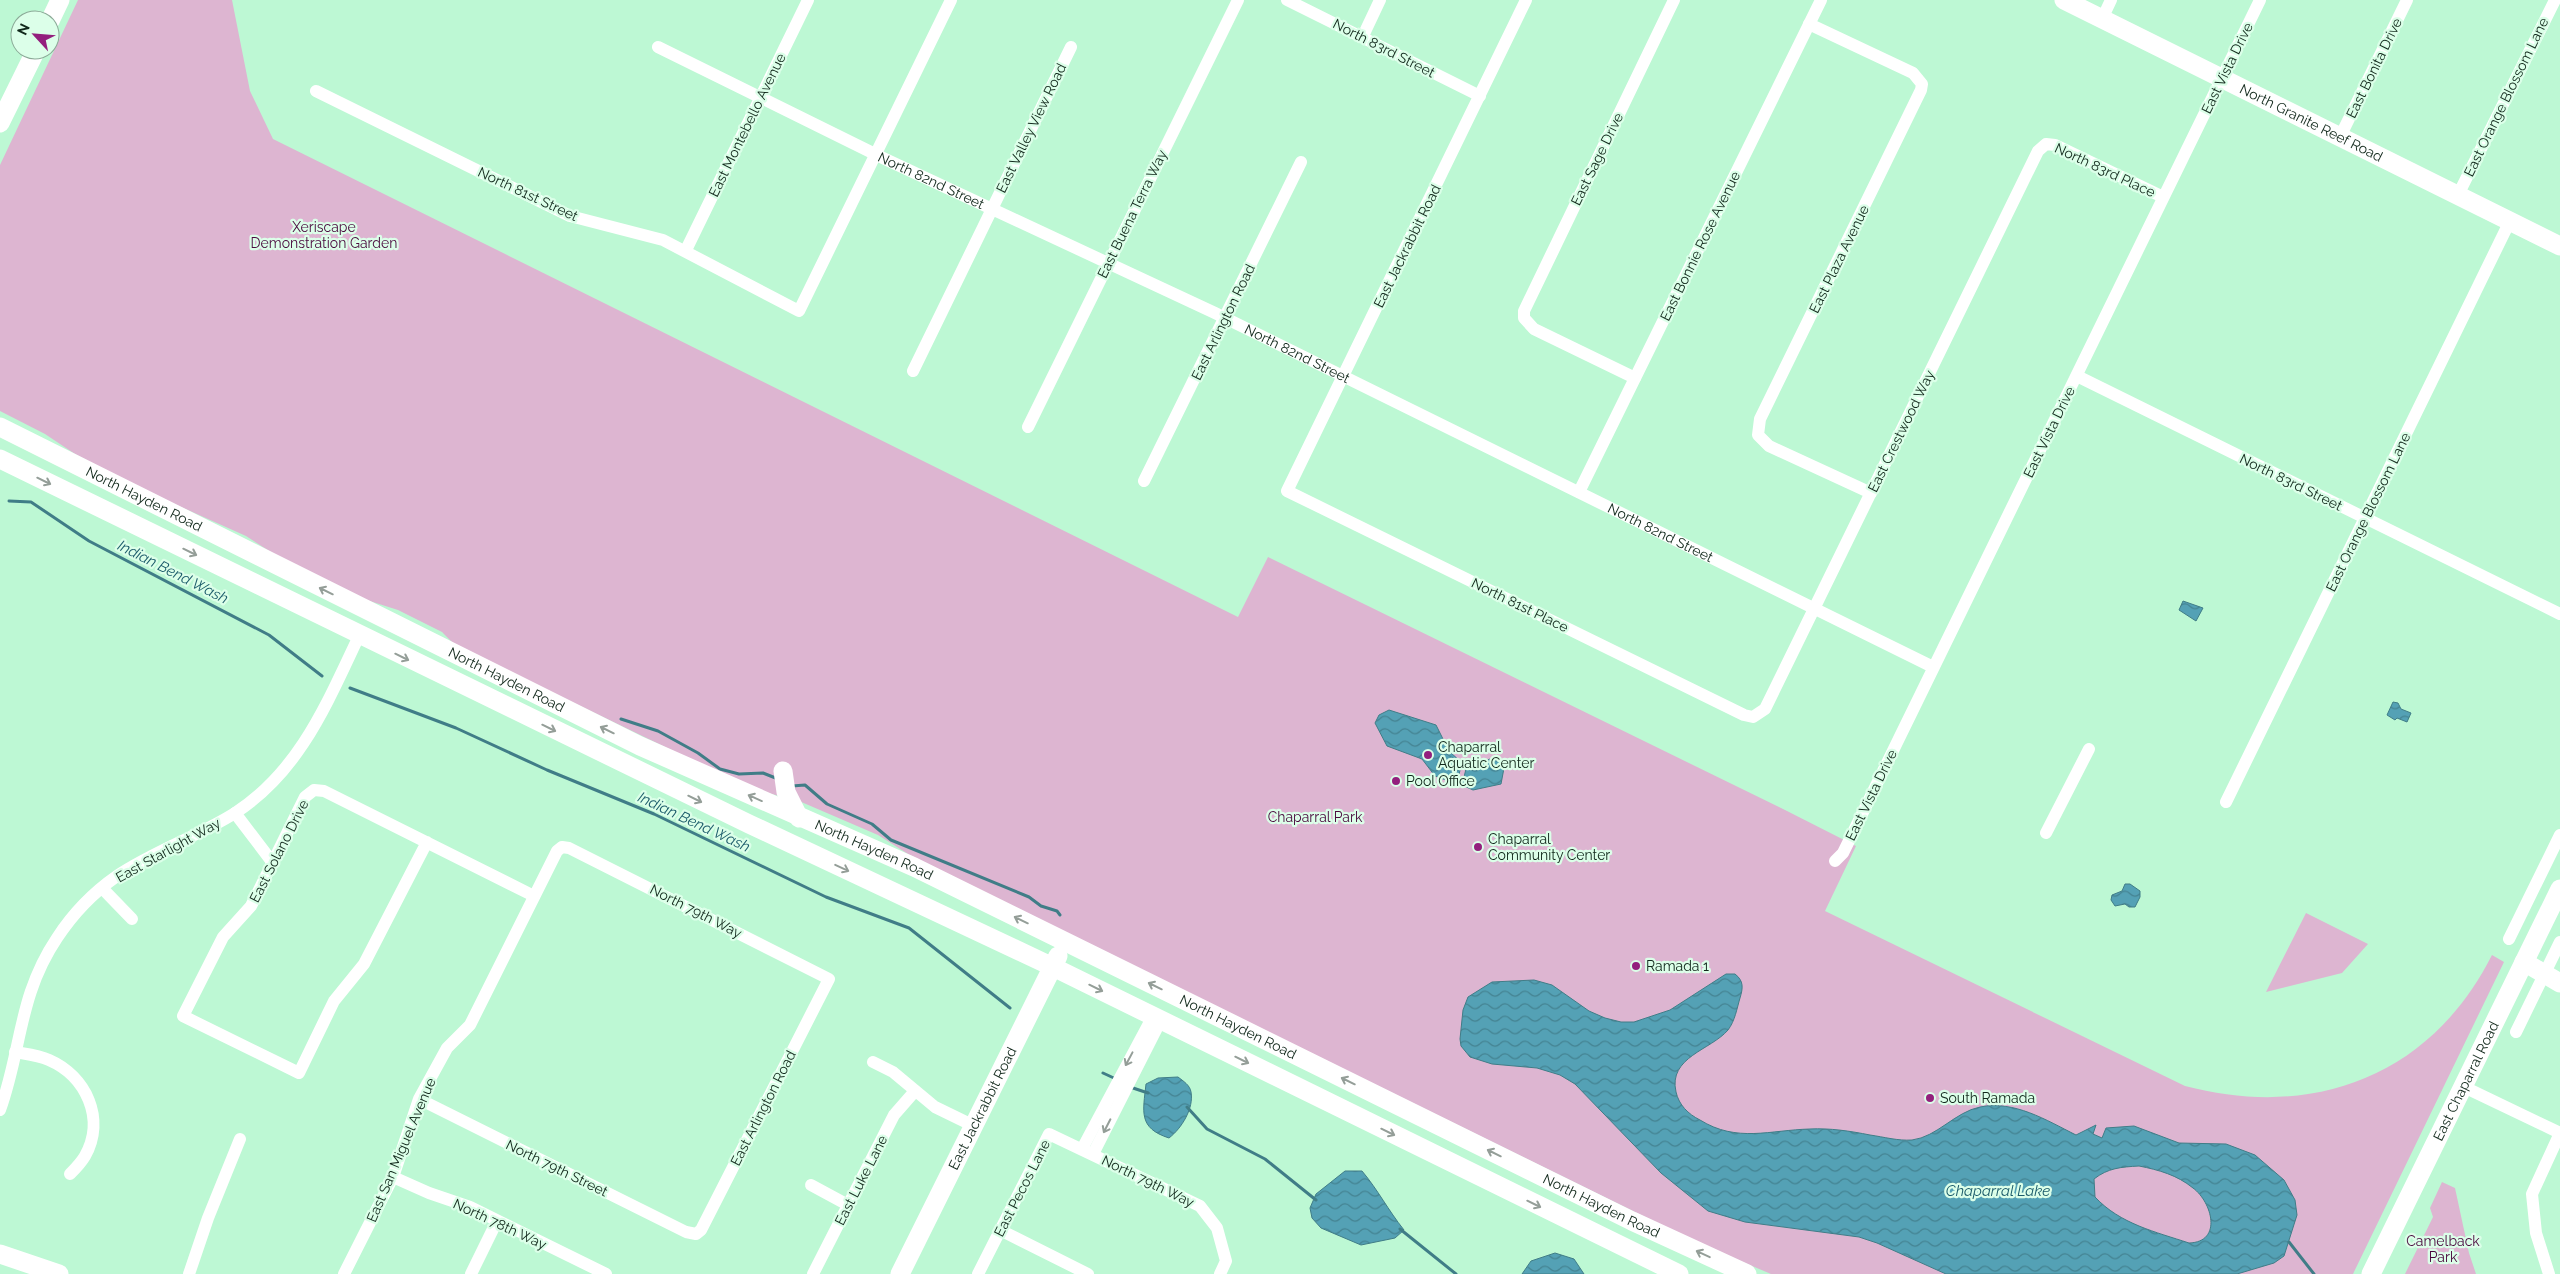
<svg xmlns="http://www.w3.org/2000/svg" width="2560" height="1274" font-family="Raleway,sans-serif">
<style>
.green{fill:#ddb5d1}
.water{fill:url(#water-waves);stroke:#407d87;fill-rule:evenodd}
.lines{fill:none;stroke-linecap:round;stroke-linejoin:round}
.stream{stroke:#407d87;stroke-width:3}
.street{stroke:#fff;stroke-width:12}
.secondary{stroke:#fff;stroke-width:19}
.oneway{stroke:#949e98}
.poi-dot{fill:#931f7d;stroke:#dcffe9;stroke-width:2}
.labels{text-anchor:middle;stroke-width:4.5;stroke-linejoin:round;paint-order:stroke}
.street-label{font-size:14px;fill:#11281b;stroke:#dcffe9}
.park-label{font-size:14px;fill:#4a093e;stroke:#dcffe9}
.poi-label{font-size:14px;fill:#11281b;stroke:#dcffe9;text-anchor:start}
.water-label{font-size:15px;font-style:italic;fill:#1b5b6a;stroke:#dcffe9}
</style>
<defs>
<pattern id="water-waves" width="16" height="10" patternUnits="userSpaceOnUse" patternTransform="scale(1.25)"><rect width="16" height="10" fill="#54a1b5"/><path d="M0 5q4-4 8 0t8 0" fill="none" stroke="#448392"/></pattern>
</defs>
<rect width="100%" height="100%" fill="#bdf8d4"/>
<!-- green -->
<path class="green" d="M78,0H232L250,91L273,139L1238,617L1268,557L1787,811L1856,846L1825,911L2185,1086C2314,1120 2431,1076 2492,955L2504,962L2353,1274H1771L1698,1243L1093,946L908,854L878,835L799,801L752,789L456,646L442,632L398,610L354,596L288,563L246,536L152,494L75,454L45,434L0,411V165Z
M2306,913L2368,944L2342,973L2266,992Z
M2442,1182L2455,1188L2469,1253L2476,1274H2405L2433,1217L2430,1208Z"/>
<!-- water -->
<path class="water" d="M2183,601L2203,608L2196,621L2179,610Z
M2393,702L2398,703L2401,709L2411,713L2407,722L2397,718L2395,720L2387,715Z
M1389,710L1436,725L1449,751L1462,763L1458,778L1446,780L1435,776L1422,759L1387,746L1375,723L1379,715Z
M1490,759L1500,762L1504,768L1501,784L1473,790L1462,785L1467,765L1477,764Z
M2125,884H2130L2140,891V897L2135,907H2129L2125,904L2115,906L2111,900L2112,895L2122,891Z
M1726,974H1735C1744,981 1743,988 1740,998C1737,1008 1735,1021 1728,1030C1711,1050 1668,1057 1676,1092C1679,1105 1688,1114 1700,1120C1737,1143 1770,1130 1810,1129C1830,1128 1850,1131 1870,1135C1884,1137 1898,1141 1912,1140C1937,1137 1955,1112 1980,1107C2014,1100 2046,1120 2076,1135L2096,1125L2093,1134L2102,1138L2106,1128L2134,1126L2179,1143L2226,1144L2255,1155L2284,1180L2295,1200L2297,1215L2284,1256L2274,1263L2237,1274H1946L1877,1243L1859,1237L1745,1222L1708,1211L1661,1173L1575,1084L1560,1075L1537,1068L1492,1064L1470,1057L1461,1046L1460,1039L1463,1010L1468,997L1492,982L1534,980L1552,985L1589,1011L1605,1018L1621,1022H1634L1670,1010ZM2139,1166C2159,1170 2177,1175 2193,1188C2212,1202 2223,1242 2189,1243C2156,1232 2120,1224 2095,1197L2094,1179C2108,1168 2121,1167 2139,1166Z
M1178,1077C1183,1081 1190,1085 1191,1092C1194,1108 1182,1128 1169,1138C1138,1128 1143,1112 1146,1084L1158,1078Z
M1345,1171H1362C1378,1190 1388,1210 1404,1230L1395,1238L1361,1245L1321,1228L1312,1218L1310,1208L1316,1194Z
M1555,1253L1574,1259L1584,1274H1522L1531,1261Z"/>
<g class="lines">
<!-- stream -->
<path class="stream" d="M9,501L31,502L89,541L269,635L322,676
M350,688L456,728L547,770L654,814L826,897L909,928L1010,1008
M621,719L658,731L698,753L720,769L739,774L763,773L778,779
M792,786L805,785L827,804L872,824L891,840L1029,897L1041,906L1057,911L1060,915
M1103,1073L1116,1079
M1130,1087L1148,1093
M1187,1107L1207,1129L1265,1159L1316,1200
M1400,1229L1456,1274
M2289,1242L2314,1274"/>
<!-- street -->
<g class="street">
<path d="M1287,0L1480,96"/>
<path d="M1526,0L1287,491L1744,715L1753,717L1765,709L2038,151L2046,144L2055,145L2163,197"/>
<path d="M2102,19L2111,0"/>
<path d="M1809,24L1913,73L1922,84L1921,90L1760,419L1758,435L1769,446L1871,493"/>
<path d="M1363,36L1380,0"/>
<path id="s1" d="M658,47L885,159L1215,313L1933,667"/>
<path d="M316,91L570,216L663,240L799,311L951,0"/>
<path d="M2340,137L2407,0"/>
<path d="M2458,195L2555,0"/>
<path d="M686,250L808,0"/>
<path d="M913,371L1071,47"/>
<path d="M2077,376L2560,614"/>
<path d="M1635,378L1534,329L1524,318V311L1674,0"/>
<path d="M1028,427L1238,0"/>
<path d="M1144,481L1301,162"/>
<path d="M1579,492L1821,0"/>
<path d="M2226,802L2510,221"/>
<path d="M235,813L273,863"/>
<path d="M2046,833L2089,749"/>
<path d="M427,842L364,964L334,1001L299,1073L183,1016L223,937L251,906L305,797L314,790L324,791L534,896"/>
<path d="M1835,861L1843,853L2260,0"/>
<path d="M102,888L132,919"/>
<path d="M2509,939L2560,835"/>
<path d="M2516,1032L2560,942"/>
<path d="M15,1052C26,1054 38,1055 49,1060C86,1076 106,1119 85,1156C81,1163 75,1169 70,1174"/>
<path d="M873,1062L893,1072L935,1107L974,1126"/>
<path d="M2464,1087L2560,1133"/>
<path d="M0,1110C22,1049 18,996 57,938C72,915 94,892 117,876C154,851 197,837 235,813C300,771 327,703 359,636"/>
<path d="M1082,1149L1153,1016"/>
<path d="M1093,1154L1161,1020"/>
<path d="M393,1177L429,1193L470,1207L606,1274"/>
<path d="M811,1185L848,1205"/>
<path d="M1000,1230L1088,1274"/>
<path d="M189,1274L208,1218L240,1139"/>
<path d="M344,1274L393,1177L419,1099L447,1048L470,1025L557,851L562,847L569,848L829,979L701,1230L696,1234L686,1232L419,1099"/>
<path d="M471,1274L497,1221"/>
<path d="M813,1274L894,1115L915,1091"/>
<path d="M978,1274L1049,1134L1200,1206L1217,1228L1226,1261L1220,1274"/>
<path d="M2549,1274L2536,1233L2532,1194L2560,1133"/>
</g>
<!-- secondary -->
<g class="secondary">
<path id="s2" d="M2064,0L2560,246"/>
<path d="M50,21L60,0"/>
<path d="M0,123L36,50"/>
<path id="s3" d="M0,427L640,746L914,867L1632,1221L1747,1274"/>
<path d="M0,459L749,824L1053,967L1679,1274"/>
<path d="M783,771L786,792L799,818"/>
<path d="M2524,962L2560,983"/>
<path d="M0,1254L59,1274"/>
<path id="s4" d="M900,1274L1058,956"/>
<path id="s5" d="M2371,1274L2560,889"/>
</g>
</g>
<!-- one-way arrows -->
<defs><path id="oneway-shaft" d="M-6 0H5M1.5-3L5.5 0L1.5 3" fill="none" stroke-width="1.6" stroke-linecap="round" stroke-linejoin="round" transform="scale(1.25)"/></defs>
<g class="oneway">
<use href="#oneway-shaft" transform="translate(44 481) rotate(26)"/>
<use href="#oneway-shaft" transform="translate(190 552) rotate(26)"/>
<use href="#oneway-shaft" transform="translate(326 591) rotate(-154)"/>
<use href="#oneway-shaft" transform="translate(402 657) rotate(26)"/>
<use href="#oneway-shaft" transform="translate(549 728) rotate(26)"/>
<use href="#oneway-shaft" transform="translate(607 730) rotate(-154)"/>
<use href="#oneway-shaft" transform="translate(755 798) rotate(-156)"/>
<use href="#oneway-shaft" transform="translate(695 799) rotate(26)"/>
<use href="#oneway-shaft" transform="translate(842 868) rotate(25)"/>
<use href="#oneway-shaft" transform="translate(1021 920) rotate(-154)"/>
<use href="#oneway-shaft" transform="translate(1155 986) rotate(-154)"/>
<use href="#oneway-shaft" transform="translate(1096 988) rotate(26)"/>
<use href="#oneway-shaft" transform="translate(1129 1059) rotate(118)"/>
<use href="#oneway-shaft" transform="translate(1242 1060) rotate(26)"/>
<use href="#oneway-shaft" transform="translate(1348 1081) rotate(-154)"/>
<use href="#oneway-shaft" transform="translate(1107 1126) rotate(117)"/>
<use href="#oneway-shaft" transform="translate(1388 1132) rotate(26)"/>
<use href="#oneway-shaft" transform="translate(1494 1153) rotate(-154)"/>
<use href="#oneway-shaft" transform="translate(1534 1204) rotate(26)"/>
<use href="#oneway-shaft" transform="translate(1703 1254) rotate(-155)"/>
</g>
<!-- markers -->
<g class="poi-dot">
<circle cx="1428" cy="755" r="5"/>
<circle cx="1396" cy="781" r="5"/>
<circle cx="1478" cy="847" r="5"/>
<circle cx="1636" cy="966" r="5"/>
<circle cx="1930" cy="1098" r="5"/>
</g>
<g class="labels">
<!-- street labels -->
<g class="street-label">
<text transform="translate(1384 48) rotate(27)" y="5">North 83rd Street</text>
<text transform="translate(2227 68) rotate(-64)" y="5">East Vista Drive</text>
<text transform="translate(2374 68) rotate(-64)" y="5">East Bonita Drive</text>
<text transform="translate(2506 97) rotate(-64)" y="5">East Orange Blossom Lane</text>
<text dy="5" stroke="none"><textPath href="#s2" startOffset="276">North Granite Reef Road</textPath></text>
<text transform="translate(747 125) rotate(-64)" y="5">East Montebello Avenue</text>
<text transform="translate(1031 128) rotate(-64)" y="5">East Valley View Road</text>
<text transform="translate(1597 159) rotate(-64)" y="5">East Sage Drive</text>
<text transform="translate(2105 170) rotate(25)" y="5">North 83rd Place</text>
<text dy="5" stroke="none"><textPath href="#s1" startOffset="304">North 82nd Street</textPath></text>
<text transform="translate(528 194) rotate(25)" y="5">North 81st Street</text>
<text transform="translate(1132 214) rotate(-64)" y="5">East Buena Terra Way</text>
<text transform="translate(1407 246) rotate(-64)" y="5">East Jackrabbit Road</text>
<text transform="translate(1700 246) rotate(-64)" y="5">East Bonnie Rose Avenue</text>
<text transform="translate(1839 259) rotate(-64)" y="5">East Plaza Avenue</text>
<text transform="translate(1223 322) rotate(-64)" y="5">East Arlington Road</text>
<text dy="5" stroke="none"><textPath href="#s1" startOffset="709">North 82nd Street</textPath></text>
<text transform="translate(1901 431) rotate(-64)" y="5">East Crestwood Way</text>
<text transform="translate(2049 432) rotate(-64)" y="5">East Vista Drive</text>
<text transform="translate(2291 482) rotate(26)" y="5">North 83rd Street</text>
<text dy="5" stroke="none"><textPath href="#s3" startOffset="161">North Hayden Road</textPath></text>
<text transform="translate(2368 512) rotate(-64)" y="5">East Orange Blossom Lane</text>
<text dy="5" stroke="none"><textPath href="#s1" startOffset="1114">North 82nd Street</textPath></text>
<text transform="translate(1520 605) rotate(26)" y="5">North 81st Place</text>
<text dy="5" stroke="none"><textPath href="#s3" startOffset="566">North Hayden Road</textPath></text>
<text transform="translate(1871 795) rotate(-64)" y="5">East Vista Drive</text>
<text transform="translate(168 850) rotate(-29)" y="5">East Starlight Way</text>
<text dy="5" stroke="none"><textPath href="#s3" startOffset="971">North Hayden Road</textPath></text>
<text transform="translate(279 851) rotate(-63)" y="5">East Solano Drive</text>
<text transform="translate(696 911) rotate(27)" y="5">North 79th Way</text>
<text dy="5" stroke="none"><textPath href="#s3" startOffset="1376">North Hayden Road</textPath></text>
<text dy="5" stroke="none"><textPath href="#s5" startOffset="215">East Chaparral Road</textPath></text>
<text transform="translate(763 1108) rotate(-63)" y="5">East Arlington Road</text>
<text dy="5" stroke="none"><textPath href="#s4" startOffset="185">East Jackrabbit Road</textPath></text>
<text transform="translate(401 1150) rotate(-67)" y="5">East San Miguel Avenue</text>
<text transform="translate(557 1168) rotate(26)" y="5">North 79th Street</text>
<text transform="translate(861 1180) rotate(-63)" y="5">East Luke Lane</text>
<text transform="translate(1148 1181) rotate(26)" y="5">North 79th Way</text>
<text transform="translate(1022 1188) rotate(-63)" y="5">East Pecos Lane</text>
<text dy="5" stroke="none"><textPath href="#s3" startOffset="1781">North Hayden Road</textPath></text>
<text transform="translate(500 1224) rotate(25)" y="5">North 78th Way</text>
</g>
<!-- park labels -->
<g class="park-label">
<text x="324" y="232">Xeriscape<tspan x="324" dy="16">Demonstration Garden</tspan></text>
<text x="1315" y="822">Chaparral Park</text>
<text x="2443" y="1246">Camelback<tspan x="2443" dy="16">Park</tspan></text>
</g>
<!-- poi labels -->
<g class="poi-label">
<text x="1438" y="752">Chaparral<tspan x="1438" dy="16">Aquatic Center</tspan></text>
<text x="1406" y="786">Pool Office</text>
<text x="1488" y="844">Chaparral<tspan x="1488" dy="16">Community Center</tspan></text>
<text x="1646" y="971">Ramada 1</text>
<text x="1940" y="1103">South Ramada</text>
</g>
<!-- water labels -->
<g class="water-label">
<text transform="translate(173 572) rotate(27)" y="5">Indian Bend Wash</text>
<text transform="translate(694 822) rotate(25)" y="5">Indian Bend Wash</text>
<text x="1998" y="1196">Chaparral Lake</text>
</g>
</g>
<!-- north arrow -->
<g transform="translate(35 35) rotate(296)"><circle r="24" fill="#dcffe9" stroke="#8ba997"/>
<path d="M0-4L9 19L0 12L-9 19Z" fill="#931f7d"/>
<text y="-8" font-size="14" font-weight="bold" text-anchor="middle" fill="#11281b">N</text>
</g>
</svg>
